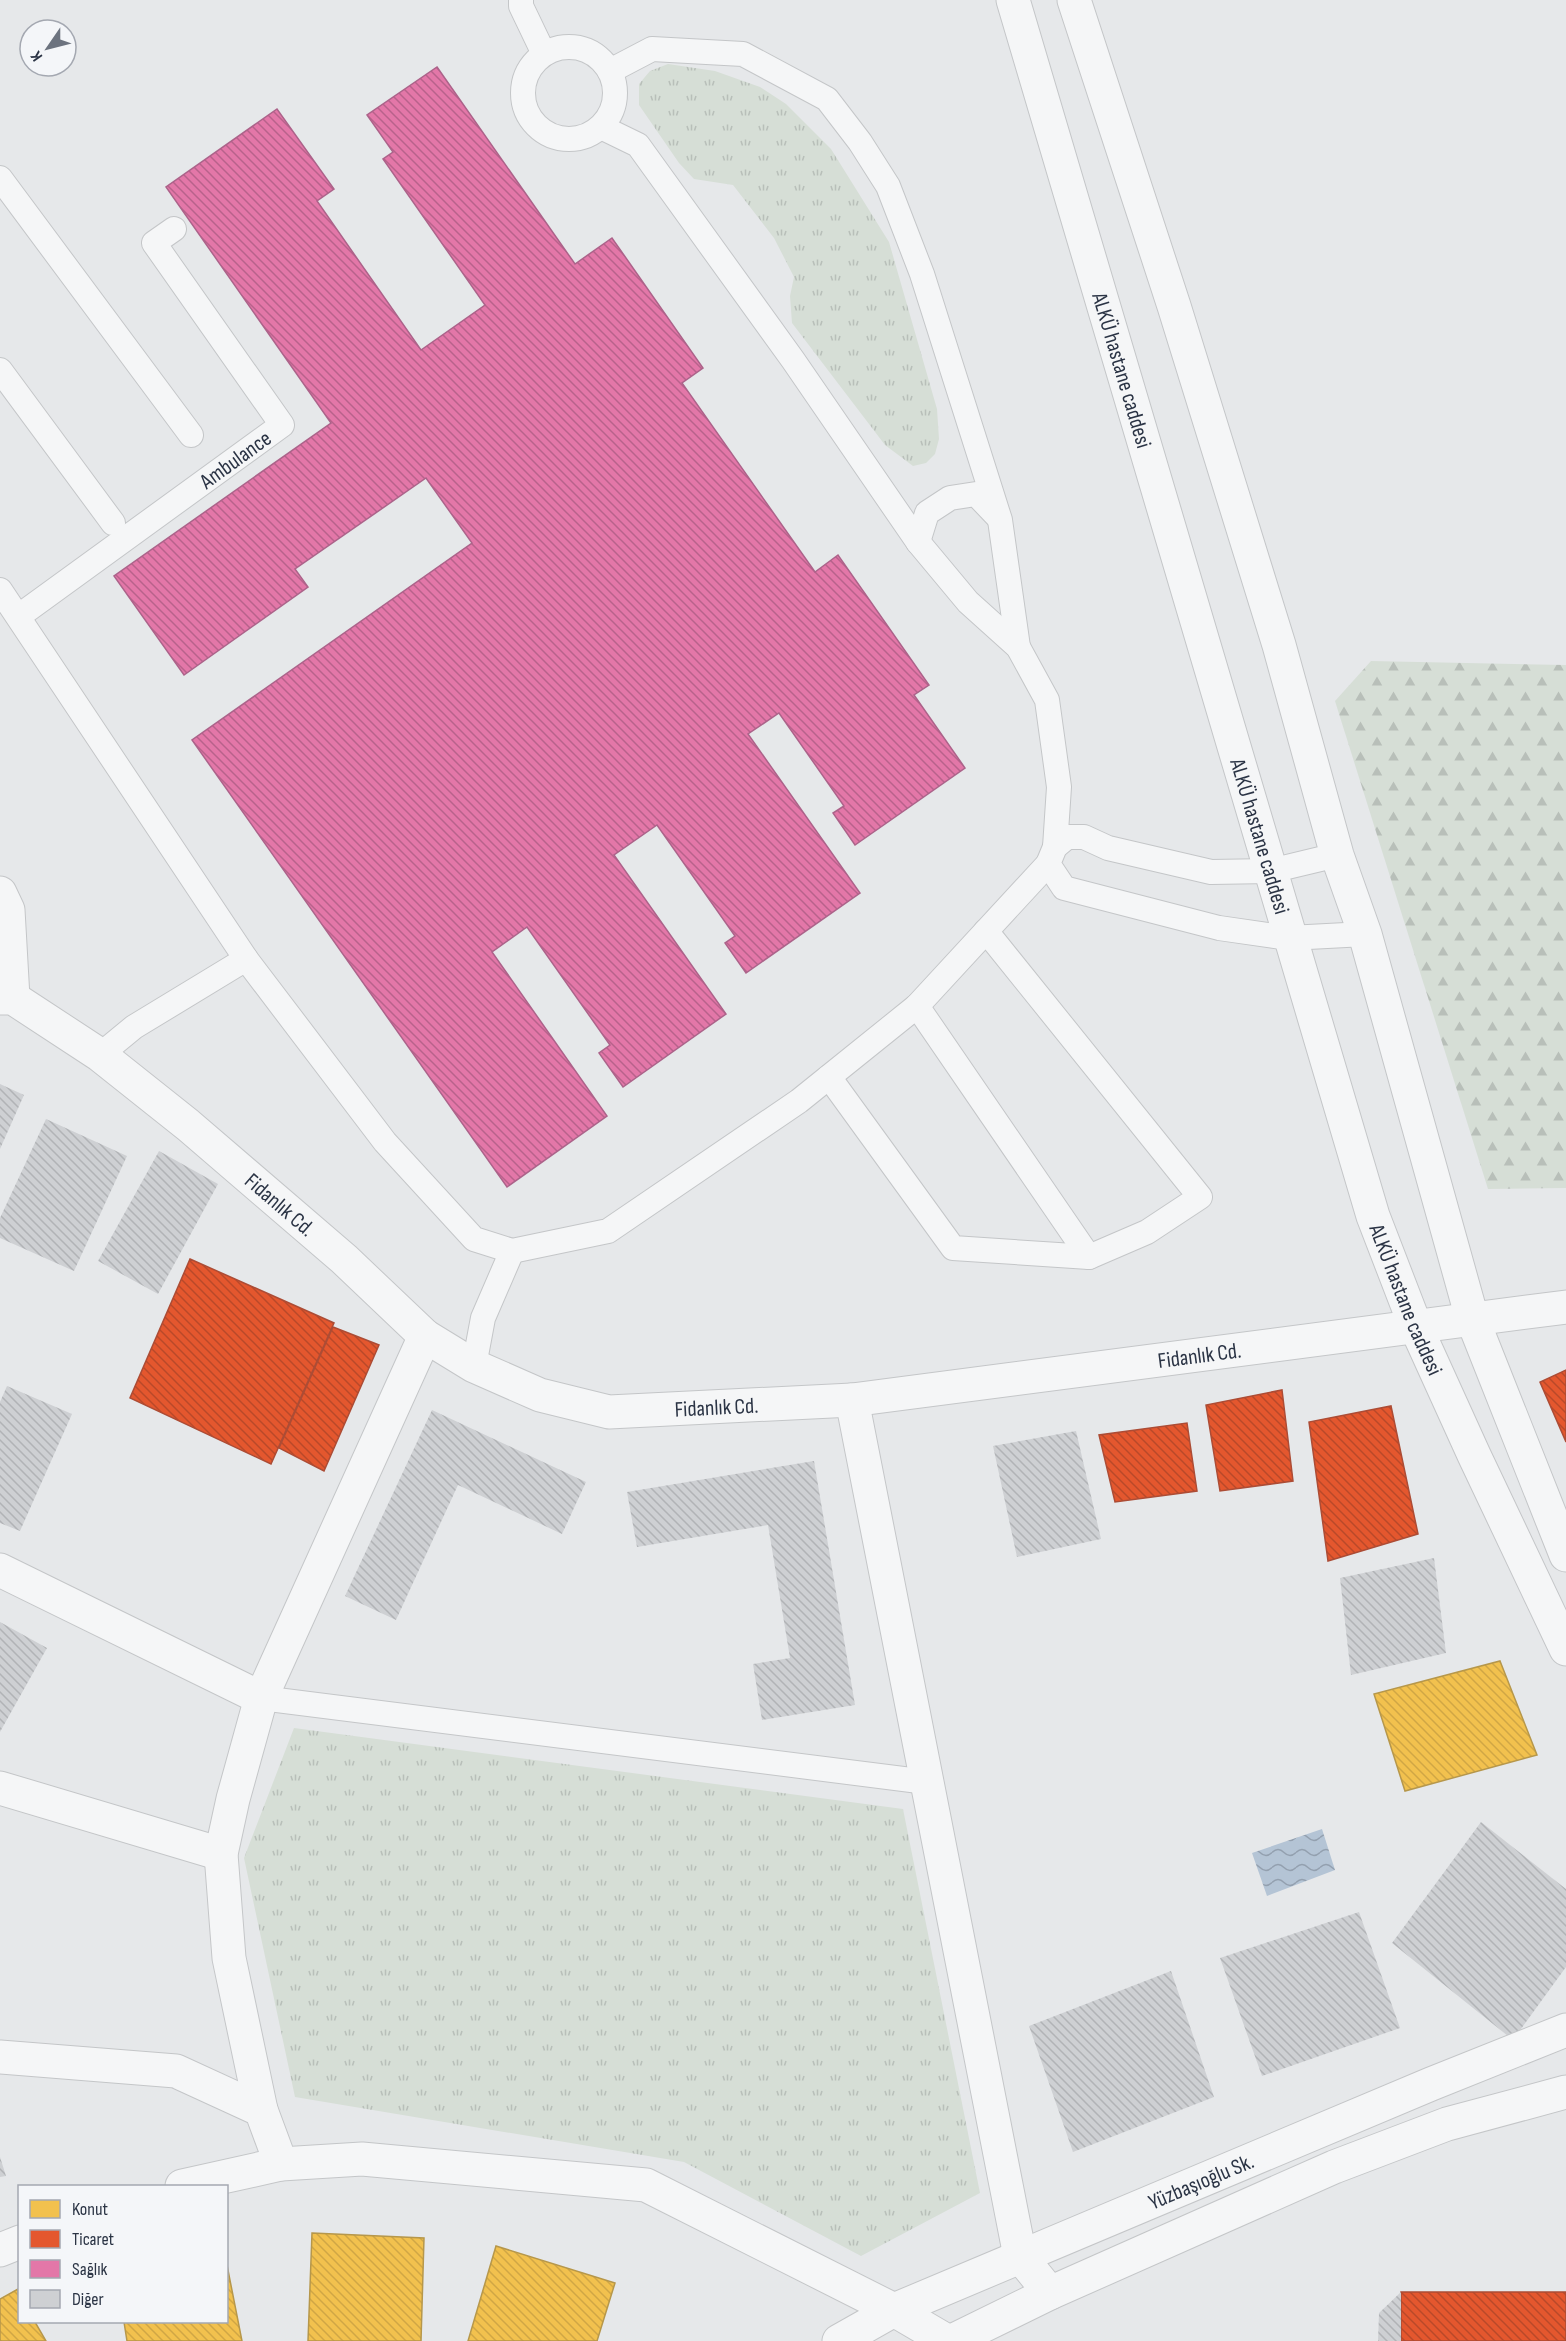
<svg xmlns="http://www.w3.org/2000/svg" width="1566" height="2341" font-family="'Sofia Sans Condensed',sans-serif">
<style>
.grass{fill:url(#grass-tufts)}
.forest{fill:url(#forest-firs)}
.water{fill:url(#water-waves)}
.homes{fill:url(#homes-back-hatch);stroke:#b6974b;stroke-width:1.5}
.shops{fill:url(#shops-back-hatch);stroke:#ac4c35;stroke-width:1.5}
.health{fill:url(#health-back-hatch);stroke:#ac638a;stroke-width:1.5}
.building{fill:url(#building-back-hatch)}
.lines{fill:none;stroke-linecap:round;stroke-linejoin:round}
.service-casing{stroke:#c4c6c8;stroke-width:26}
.minor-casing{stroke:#c4c6c8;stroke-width:35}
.tertiary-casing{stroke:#c4c6c8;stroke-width:35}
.service{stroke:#f5f6f7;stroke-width:24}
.minor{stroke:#f5f6f7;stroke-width:33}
.tertiary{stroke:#f5f6f7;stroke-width:33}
.labels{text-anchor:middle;stroke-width:6;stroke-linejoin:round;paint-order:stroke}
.street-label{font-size:22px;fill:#2b3445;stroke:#f4f6f9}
</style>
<defs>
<pattern id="grass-tufts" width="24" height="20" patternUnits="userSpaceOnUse" patternTransform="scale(1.5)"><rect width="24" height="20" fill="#d6ded6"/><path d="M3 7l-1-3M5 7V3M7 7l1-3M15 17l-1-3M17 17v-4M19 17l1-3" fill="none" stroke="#b8bfb9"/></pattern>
<pattern id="forest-firs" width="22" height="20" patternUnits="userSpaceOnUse" patternTransform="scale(1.5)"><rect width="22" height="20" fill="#d6ded6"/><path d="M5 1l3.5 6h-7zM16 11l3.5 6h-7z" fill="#b8bfb9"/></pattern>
<pattern id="water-waves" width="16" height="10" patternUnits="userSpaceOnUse" patternTransform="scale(1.5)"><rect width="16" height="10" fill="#b4c4d5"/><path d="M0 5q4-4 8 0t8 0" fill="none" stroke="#93a0af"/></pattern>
<pattern id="homes-back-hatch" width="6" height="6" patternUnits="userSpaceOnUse" patternTransform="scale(1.5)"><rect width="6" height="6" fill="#f2c14e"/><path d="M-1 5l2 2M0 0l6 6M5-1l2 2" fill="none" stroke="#d0a645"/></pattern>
<pattern id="shops-back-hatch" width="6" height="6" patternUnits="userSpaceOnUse" patternTransform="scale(1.5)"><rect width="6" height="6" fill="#e4572e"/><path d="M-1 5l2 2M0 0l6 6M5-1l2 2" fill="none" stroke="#b94929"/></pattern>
<pattern id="health-back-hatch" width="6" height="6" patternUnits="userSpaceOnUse" patternTransform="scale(1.5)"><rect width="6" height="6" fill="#e377a8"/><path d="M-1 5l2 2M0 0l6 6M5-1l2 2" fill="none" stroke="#b8628b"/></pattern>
<pattern id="building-back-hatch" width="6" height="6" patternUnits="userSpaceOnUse" patternTransform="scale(1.5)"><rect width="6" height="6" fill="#ced0d3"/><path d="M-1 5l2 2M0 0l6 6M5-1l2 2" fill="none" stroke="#b1b3b6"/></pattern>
</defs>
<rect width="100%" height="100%" fill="#e6e8ea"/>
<!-- grass -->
<path class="grass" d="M668,64L715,71L760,87L786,104L831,149L889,242L937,409L939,439L935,454L926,463L913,466L885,445L792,323L790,296L794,277L774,238L733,185L694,179L679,163L639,105V84L650,71Z
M294,1728L903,1809L980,2193L861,2256L684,2162L295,2097L244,1858Z"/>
<!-- forest -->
<path class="forest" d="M1371,661L1566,665V1188L1488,1189L1335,701Z"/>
<!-- water -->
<path class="water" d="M1322,1829L1335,1870L1267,1896L1252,1853Z"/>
<!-- homes -->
<path class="homes" d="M1500,1661L1537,1755L1405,1791L1374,1694Z
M312,2233L424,2238L421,2341H308Z
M496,2246L615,2283L597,2341H468Z
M226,2260L242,2341H127L124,2322H226Z
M18,2289L20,2322H35L46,2341H0V2299Z"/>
<!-- shops -->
<path class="shops" d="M190,1259L334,1323L271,1464L130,1398Z
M333,1327L379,1345L324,1471L279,1448Z
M1566,1370V1442L1540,1382Z
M1282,1390L1293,1481L1220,1491L1206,1405Z
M1391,1406L1418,1534L1328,1561L1309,1422Z
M1187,1423L1197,1491L1115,1502L1099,1435Z
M1401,2292H1566V2341H1401Z"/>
<!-- health -->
<path class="health" d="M437,67L575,264L612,238L703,368L682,383L815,572L838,555L929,685L914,695L965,768L855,845L833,813L844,806L779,713L748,734L860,893L746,973L725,943L735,936L657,825L614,855L726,1014L623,1087L599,1053L610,1045L527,927L492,952L607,1116L507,1187L192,740L472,543L426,478L295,569L308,587L184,675L114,576L331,423L166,187L277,109L334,189L317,201L421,350L485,305L383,159L393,152L367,115Z"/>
<!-- building -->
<path class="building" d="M0,1084L24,1095L0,1149Z
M46,1119L127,1156L74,1271L0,1238V1218Z
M159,1151L218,1184L158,1294L98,1261Z
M7,1386L72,1414L20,1531L0,1523V1402Z
M432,1410L586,1482L562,1534L458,1485L396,1620L345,1596Z
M1076,1431L1101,1539L1017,1557L993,1446Z
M814,1461L855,1705L762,1720L753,1664L790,1658L768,1525L637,1547L627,1492Z
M1434,1558L1446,1653L1351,1675L1340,1578Z
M0,1622L47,1648L0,1732Z
M1481,1822L1566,1889V1967L1513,2040L1392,1943Z
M1359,1912L1400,2028L1262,2076L1220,1958Z
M1171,1971L1214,2097L1073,2152L1029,2026Z
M0,2157L6,2176L0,2177Z
M1401,2292V2341H1378L1379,2313Z"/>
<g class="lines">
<defs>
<g id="service">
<path d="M521,0V6L544,54"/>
<circle cx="569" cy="93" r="46"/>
<path d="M610,71L652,49L743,54L827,99L860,142L888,186L922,274L1000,520L1018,647"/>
<path d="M601,127L638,145L793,360L918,542L968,602L1018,647L1047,700L1059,787L1055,847"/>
<path d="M0,178L191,435"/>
<path d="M0,370L113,523"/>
<path d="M918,542L927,513L950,498L976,494L997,516"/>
<path d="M0,590L246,959L385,1142L474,1239L512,1251L608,1231L799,1101L917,1006L1048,864"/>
<path id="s1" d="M19,616L282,425L154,243L174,229"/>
<path d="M1337,855L1270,871L1211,872L1108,848L1084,837H1067L1055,847L1048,864L1064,888L1219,928L1289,938L1365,934"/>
<path d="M917,1006L1089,1257"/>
<path d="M100,1055L134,1027L246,959"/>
<path d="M829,1077L953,1248L1089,1257L1147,1232L1200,1197L986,931"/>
<path d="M474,1366L483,1318L512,1251"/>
<path d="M261,1698L927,1782"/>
</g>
<g id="minor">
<path id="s2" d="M1013,0L1373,1216L1415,1325L1474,1455L1566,1649"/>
<path d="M1074,0L1174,306L1279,645L1337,855L1365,934L1472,1318L1566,1555"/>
<path id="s3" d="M0,998H13L100,1055L188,1125L344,1259L425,1336L474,1366L540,1395L609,1412L852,1400L1566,1307"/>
<path d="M852,1400L1020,2256L1050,2293"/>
<path d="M0,1570L261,1698"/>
<path d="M0,1788L221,1854"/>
<path d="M0,2057L176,2071L261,2110L281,2164L362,2159L646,2185L894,2310L947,2341"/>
<path d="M261,2110L229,1958L221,1854L233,1799L261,1698L425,1336"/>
<path d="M182,2186L281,2164"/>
<path d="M0,2250L20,2242"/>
<path id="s4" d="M839,2341L894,2310L1431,2084L1566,2030"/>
<path d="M952,2341L1050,2293L1334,2167L1447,2124L1566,2092"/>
</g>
<path id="tertiary" d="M0,893L8,910L13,998"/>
</defs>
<!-- service casing -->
<use href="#service" class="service-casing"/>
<!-- minor casing -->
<use href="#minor" class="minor-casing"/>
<!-- tertiary casing -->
<use href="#tertiary" class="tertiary-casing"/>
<!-- service -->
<use href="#service" class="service"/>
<!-- minor -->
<use href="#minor" class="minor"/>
<!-- tertiary -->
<use href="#tertiary" class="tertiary"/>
</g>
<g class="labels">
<!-- street labels -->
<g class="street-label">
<text dy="8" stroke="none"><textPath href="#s2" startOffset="386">ALKÜ hastane caddesi</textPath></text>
<text dy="8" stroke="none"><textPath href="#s1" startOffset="267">Ambulance</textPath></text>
<text dy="8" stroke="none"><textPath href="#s2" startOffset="872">ALKÜ hastane caddesi</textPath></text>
<text dy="8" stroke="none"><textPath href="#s3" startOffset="351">Fidanlık Cd.</textPath></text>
<text dy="8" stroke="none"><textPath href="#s2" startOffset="1358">ALKÜ hastane caddesi</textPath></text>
<text dy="8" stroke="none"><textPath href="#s3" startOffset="1341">Fidanlık Cd.</textPath></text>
<text dy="8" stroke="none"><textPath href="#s3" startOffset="855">Fidanlık Cd.</textPath></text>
<text dy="8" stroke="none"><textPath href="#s4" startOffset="396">Yüzbaşıoğlu Sk.</textPath></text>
</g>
</g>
<!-- legend -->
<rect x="18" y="2185" width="210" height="138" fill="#f4f6f9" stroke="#a4a8b1" stroke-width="1.5"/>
<rect x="30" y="2200" width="30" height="18" fill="#f2c14e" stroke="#a4a8b1" stroke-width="1.5"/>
<text x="72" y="2215" font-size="18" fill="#2b3445">Konut</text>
<rect x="30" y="2230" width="30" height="18" fill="#e4572e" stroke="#a4a8b1" stroke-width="1.5"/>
<text x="72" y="2245" font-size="18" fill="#2b3445">Ticaret</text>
<rect x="30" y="2260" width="30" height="18" fill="#e377a8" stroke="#a4a8b1" stroke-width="1.5"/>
<text x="72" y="2275" font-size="18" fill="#2b3445">Sağlık</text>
<rect x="30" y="2290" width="30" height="18" fill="#ced0d3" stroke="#a4a8b1" stroke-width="1.5"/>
<text x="72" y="2305" font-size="18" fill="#2b3445">Diğer</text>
<!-- north arrow -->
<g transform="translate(48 48) rotate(235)"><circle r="28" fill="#f4f6f9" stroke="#a4a8b1" stroke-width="1.5"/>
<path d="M0-4.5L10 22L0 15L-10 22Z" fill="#6c737f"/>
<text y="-9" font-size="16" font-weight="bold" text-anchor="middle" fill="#2b3445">K</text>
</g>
</svg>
